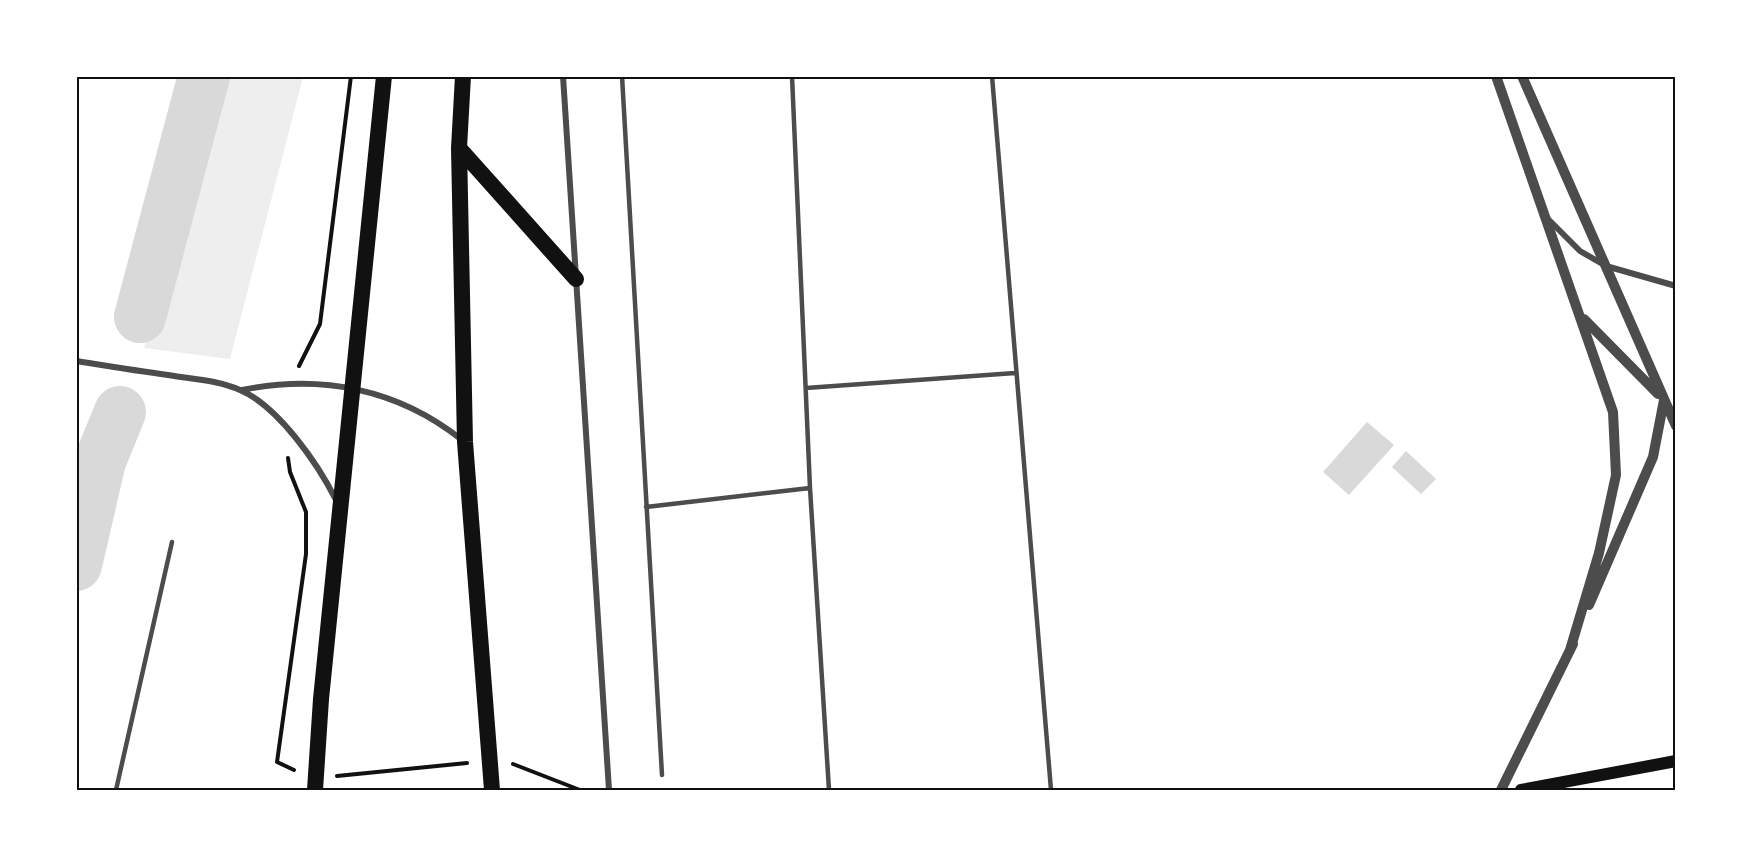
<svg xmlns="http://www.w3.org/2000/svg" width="1752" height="867" font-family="Poppins,sans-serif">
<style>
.green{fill:#eee}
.water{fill:#d9d9d9}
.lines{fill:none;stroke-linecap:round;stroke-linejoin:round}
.river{stroke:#d9d9d9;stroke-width:52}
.path{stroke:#111;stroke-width:4}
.service{stroke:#4c4c4c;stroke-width:4.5}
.minor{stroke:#4c4c4c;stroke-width:6}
.tertiary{stroke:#4c4c4c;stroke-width:10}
.secondary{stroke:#111;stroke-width:12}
.trunk{stroke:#111;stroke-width:16}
.neatline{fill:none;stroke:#111;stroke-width:2}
</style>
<rect width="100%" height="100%" fill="#fff"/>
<!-- green -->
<path class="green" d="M213,77H303L230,359L144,348Z"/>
<!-- water -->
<path class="water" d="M1367,422L1394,445L1349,495L1323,472Z
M1406,451L1436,479L1421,494L1392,467Z"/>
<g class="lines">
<!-- river -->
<path class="river" d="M140,317L204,76
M76,565L100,461L120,412"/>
<!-- path -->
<path class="path" d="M299,366L320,324L351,76
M288,458L290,472L306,512V554L277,762L294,770
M513,764L580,790
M337,776L467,763"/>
<!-- service -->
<path class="service" d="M622,76L662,775
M792,76L810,488L829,790
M992,76L1051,790
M806,388L1015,373
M646,507L810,488
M116,790L172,542"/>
<!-- minor -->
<path class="minor" d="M563,76L609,790
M1549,220L1580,251L1606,266L1676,286
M76,361C107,366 137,371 168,375C192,379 218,380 240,390C278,406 318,464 336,500
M242,390C322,374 398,389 462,440"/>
<!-- tertiary -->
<path class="tertiary" d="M1496,76L1613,412L1616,475L1599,553L1570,650
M1522,76L1676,426
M1584,319L1658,394
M1589,605L1653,457L1664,400
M1501,790L1573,644"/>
<!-- secondary -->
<path class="secondary" d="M1521,790L1676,761"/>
<!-- trunk -->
<path class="trunk" d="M463,76L459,148L465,442L492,790
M459,148L576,279
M315,790L321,699L384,76"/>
</g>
<!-- border -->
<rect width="1752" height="867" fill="none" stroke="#ffffff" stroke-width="156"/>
<rect x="78" y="78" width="1596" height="711" class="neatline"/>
</svg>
